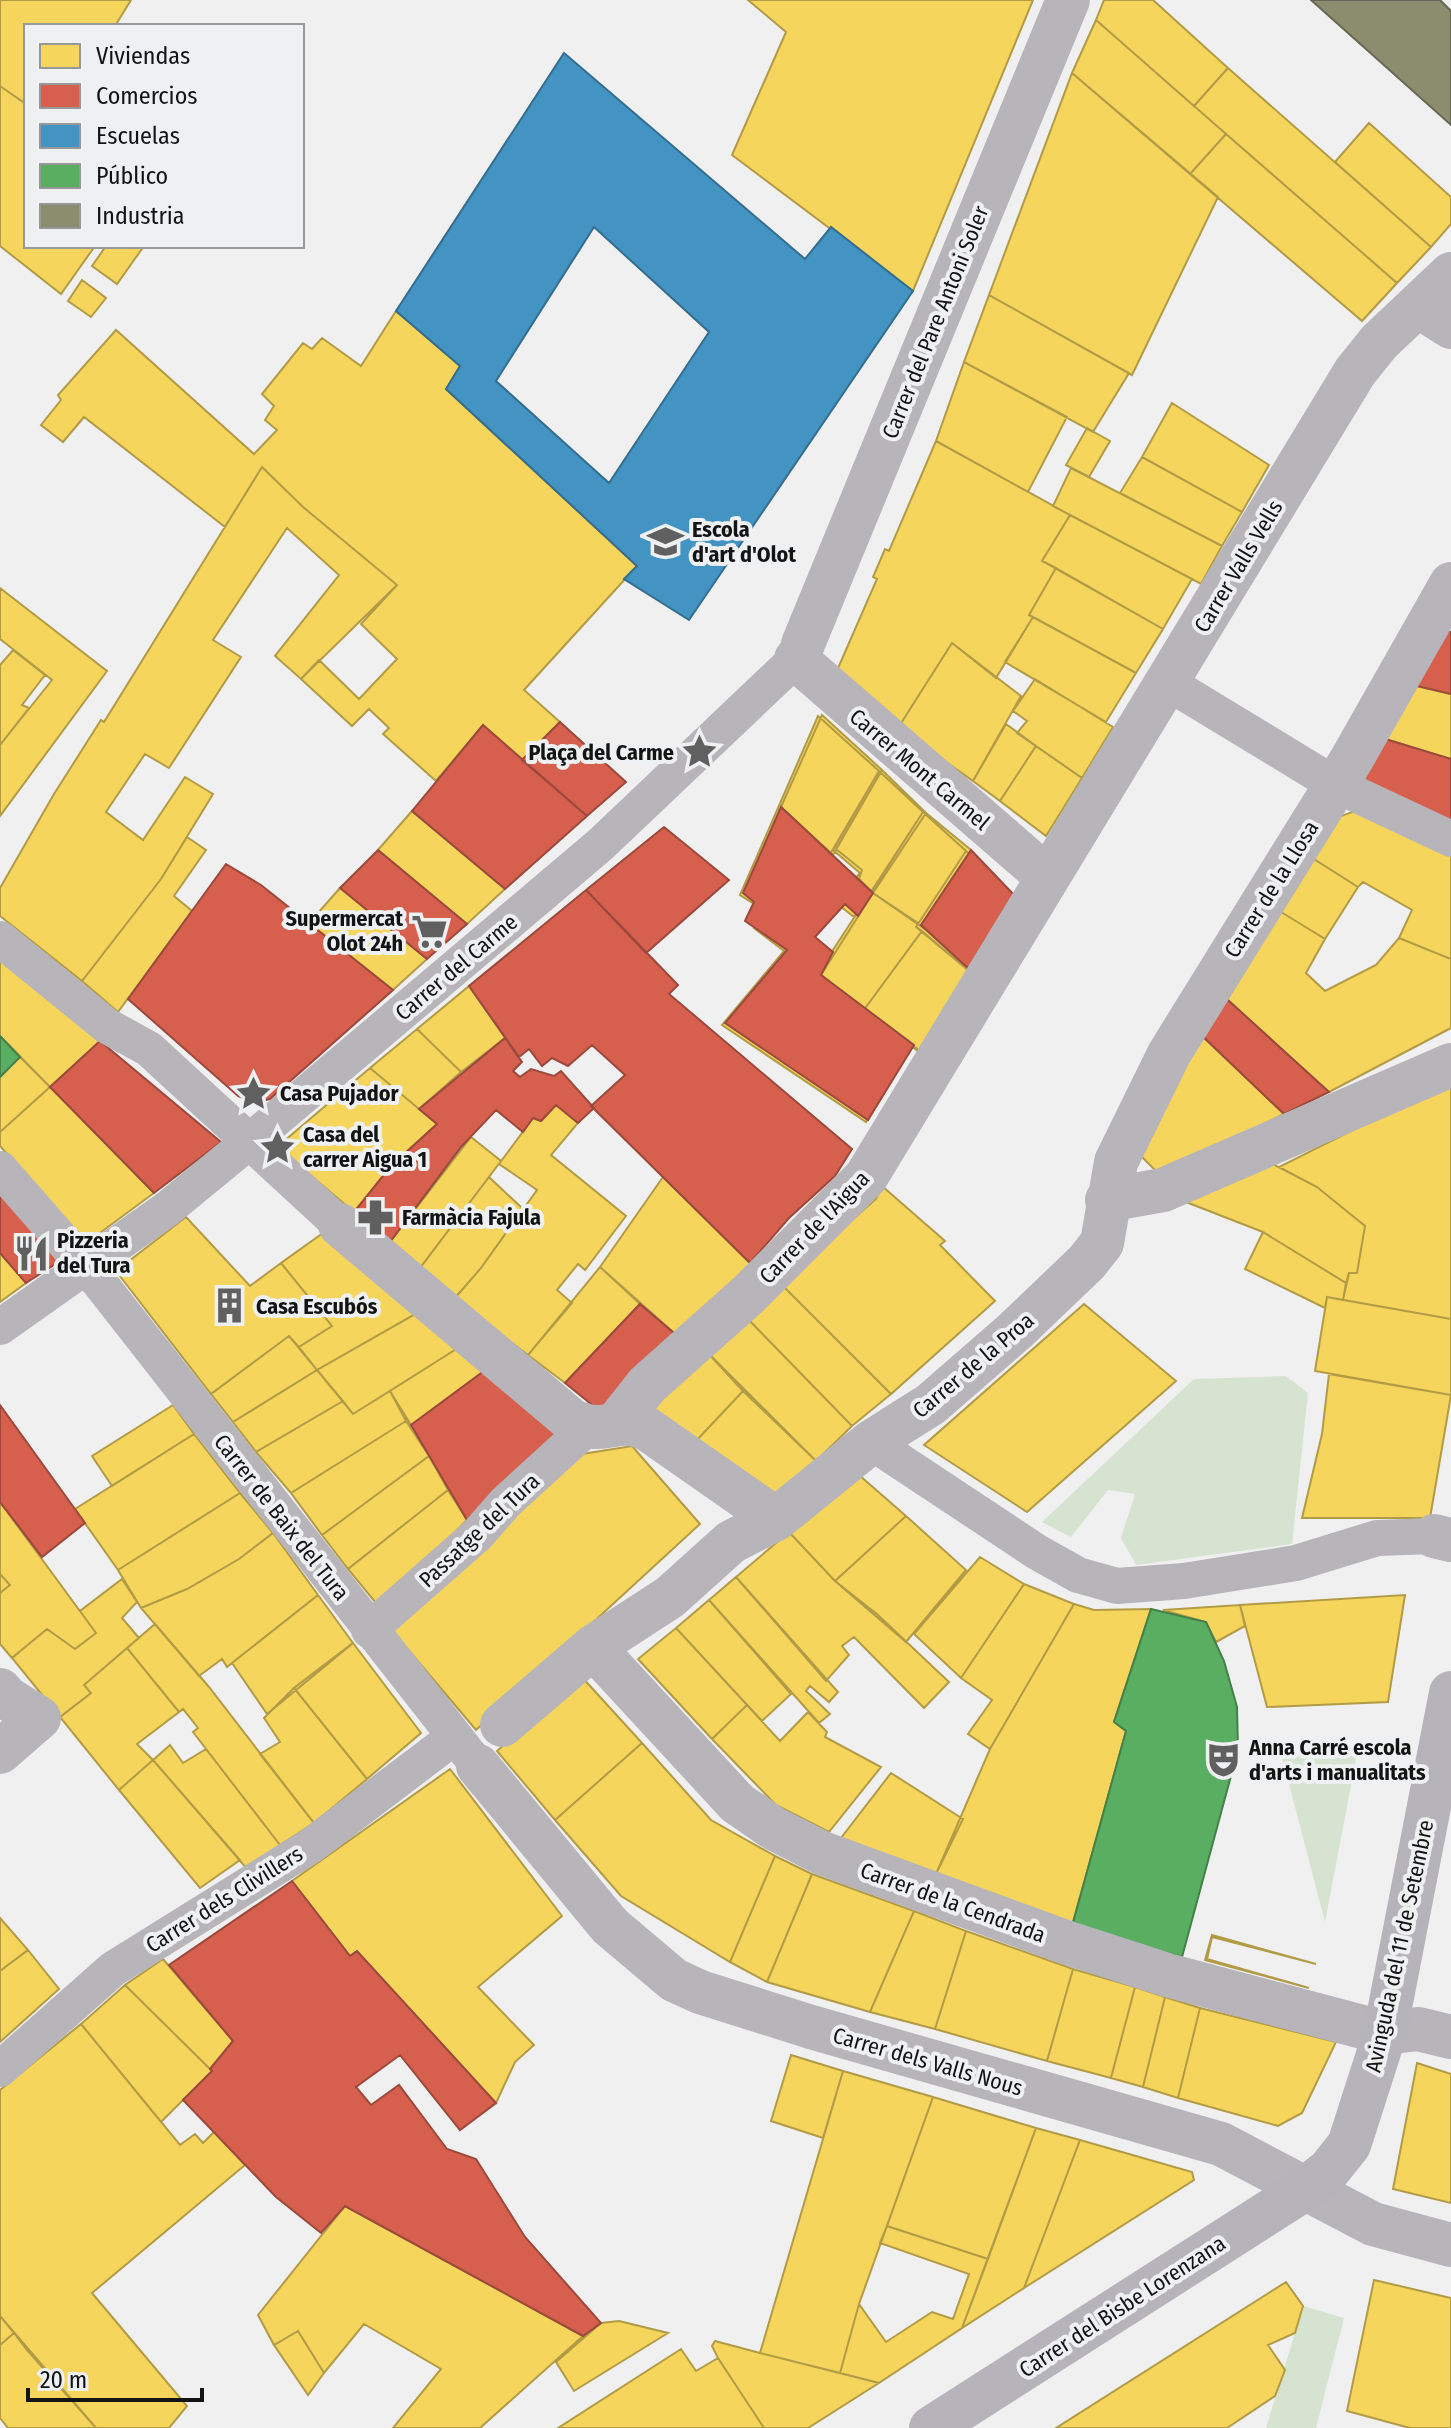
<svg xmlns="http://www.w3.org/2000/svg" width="1451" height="2428" font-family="'Fira Sans Condensed',sans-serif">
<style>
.green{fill:#d6e3d1}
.homes{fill:#f6d55c;stroke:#b29b46;stroke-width:2}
.shops{fill:#d6604d;stroke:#9b493c;stroke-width:2}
.schools{fill:#4393c3;stroke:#346d8e;stroke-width:2;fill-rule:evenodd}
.public{fill:#5aae61;stroke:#44804a;stroke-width:2}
.industry{fill:#8c8c6e;stroke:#676853;stroke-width:2}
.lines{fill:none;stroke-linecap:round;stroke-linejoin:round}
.pedestrian{stroke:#b7b4ba;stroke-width:36}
.minor{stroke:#b7b4ba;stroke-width:44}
.secondary{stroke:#b6b3ba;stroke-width:44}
.labels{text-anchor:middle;stroke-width:8;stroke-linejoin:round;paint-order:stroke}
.street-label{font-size:22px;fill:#121313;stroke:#eff0f2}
.poi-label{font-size:22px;font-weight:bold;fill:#121313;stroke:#eff0f2;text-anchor:start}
</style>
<rect width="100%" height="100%" fill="#f0f0f1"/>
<!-- green -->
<path class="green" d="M1286,1376L1308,1393L1292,1544L1136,1565L1121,1538L1135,1494L1108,1490L1071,1537L1042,1522L1194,1379Z
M1357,1754L1325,1922L1282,1757Z
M1303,2306L1344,2318L1316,2428H1266Z"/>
<!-- homes -->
<path class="homes" d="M0,0H131L115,26H26V104L0,86Z
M748,0H1033L913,291L732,155L786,32Z
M1104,0H1153L1228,68L1194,106L1096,20Z
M1314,0H1380L1351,33Z
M1096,20L1226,134L1190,174L1072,73Z
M1228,68L1431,247L1397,283L1194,106Z
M1072,73L1218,197L1132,375L989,295Z
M0,86L26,104V246H95L61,294L0,246Z
M1369,123L1451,197V224L1431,247L1335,162Z
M1226,134L1397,283L1362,321L1190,174Z
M106,246H144L117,284L92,266Z
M82,280L106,298L91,317L68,301Z
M989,295L1129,373L1093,432L964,362Z
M396,311L460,366L446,389L637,566L524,690L560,722L522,760L483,725L436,781L383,734L389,728L369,709L352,726L301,679L319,660L359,699L397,659L361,624L397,585L303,507L262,467L225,527L84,417L63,442L41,425L61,400L58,395L116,330L254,454L277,430L265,420L274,406L262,394L303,343L312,349L322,338L361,366Z
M964,362L1067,417L1028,492L936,441Z
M1172,403L1269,465L1242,512L1142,457Z
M1087,428L1110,441L1089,477L1066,465Z
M936,441L1070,515L1042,561L1056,568L1029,615L1033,617L996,678L952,643L898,728L835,675L877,579L873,577L885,549L889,551Z
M1142,457L1242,512L1222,546L1120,493Z
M262,467L303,507L397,585L301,679L275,656L339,575L287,528L213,640L241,657L169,768L145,754L106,812L143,840L185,777L213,794L161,879L82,981L0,916V888L54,794L101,720L104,722Z
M1071,468L1222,546L1201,584L1053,506Z
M1070,515L1192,579L1163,629L1042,561Z
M1056,568L1163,629L1136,673L1029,615Z
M0,588L107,671L0,816V745L52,680L0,639Z
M1033,617L1136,673L1106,722L1005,662Z
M952,643L1021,696L973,781L898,728Z
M13,650L45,675L22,705L29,708L0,745V665Z
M1035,679L1113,727L1082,778L1017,733L1027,721L1013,711Z
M1413,685L1451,694V759L1382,738Z
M822,715L882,770L833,855L781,807Z
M818,716L879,771L829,856L778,808Z
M1006,724L1036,746L1000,801L973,781Z
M1036,746L1082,778L1046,836L1000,801Z
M882,770L926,813L873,893L859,879L862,870L836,849Z
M879,771L923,812L871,893L855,879L860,873L833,850Z
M778,808L871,893L854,917L840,906L808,944L827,959L816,976L912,1047L866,1122L722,1025L784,951L754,928L767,912L740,895Z
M1363,808L1451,849V959L1399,938L1412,910L1363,882L1358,887L1306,854L1330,820Z
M412,811L505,889L467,924L378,850Z
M923,812L966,851L916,927L922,931L863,1011L816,976Z
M926,813L971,850L921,925L873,893Z
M187,837L206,850L174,896L192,911L118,1012L82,981L161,879Z
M966,851L1011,896L969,971L916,927Z
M1306,854L1358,887L1325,939L1273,907Z
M340,888L427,959L393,990L309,923Z
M873,893L926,930L971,971L924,1054L821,975Z
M1273,907L1325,939L1306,973L1325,991L1376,965L1399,938L1451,959V1028L1329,1092L1218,991Z
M922,931L969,971L922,1054L863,1011Z
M5,960L100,1041L50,1087L0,1036V963Z
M469,986L505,1038L461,1072L417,1029Z
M417,1029L461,1072L419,1109L370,1068Z
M1197,1031L1284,1114L1160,1175L1136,1151Z
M20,1057L50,1087L0,1132V1077Z
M370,1068L437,1124L391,1166L354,1212L277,1147Z
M1451,1081V1319L1343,1300L1349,1273H1357L1365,1226L1317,1187L1279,1167Z
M50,1087L154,1193L85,1244L0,1146V1132Z
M556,1105L578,1123L551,1155L626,1216L585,1270L578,1264L557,1290L572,1303L528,1355L454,1299L481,1268L537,1190L499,1164L533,1118L541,1121Z
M471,1137L501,1161L420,1268L390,1242Z
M1265,1160L1317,1187L1365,1226L1357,1273H1349L1346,1283L1263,1232L1186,1202Z
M489,1177L523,1209L481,1268L454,1299L420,1268Z
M663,1177L758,1271L681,1339L600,1267Z
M882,1186L945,1241L940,1245L995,1301L891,1394L780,1283L876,1199Z
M186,1217L250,1286L281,1263L332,1326L299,1347L289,1336L211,1394L116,1271Z
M1263,1232L1346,1283L1343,1300L1327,1297L1325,1308L1245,1269Z
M323,1233L417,1313L317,1370L299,1347L332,1326L281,1263Z
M0,1253L26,1283L0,1302Z
M600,1267L640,1304L565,1383L528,1355Z
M780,1283L891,1394L852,1426L744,1315Z
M1327,1297L1451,1319V1395L1315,1371Z
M1084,1304L1176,1381L1027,1512L924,1445Z
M417,1313L458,1348L353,1414L317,1370Z
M744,1315L852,1426L816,1461L706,1351Z
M289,1336L317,1370L233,1422L211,1394Z
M458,1348L484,1371L411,1425L390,1391Z
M706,1351L743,1391L696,1441L646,1407Z
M317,1370L343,1401L256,1452L233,1422Z
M1329,1374L1451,1395L1430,1518H1302L1322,1434Z
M390,1391L406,1421L291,1493L256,1452L343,1401L353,1414Z
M743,1391L816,1461L776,1497L696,1441Z
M173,1405L194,1434L112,1486L92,1456Z
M406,1421L429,1456L322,1535L291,1493Z
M194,1434L240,1493L118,1570L75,1509Z
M632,1446L700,1524L476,1730L389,1627L582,1454Z
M429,1456L448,1490L348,1569L322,1535Z
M859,1475L906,1516L835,1581L789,1532Z
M448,1490L467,1520L380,1608L348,1569Z
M240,1493L273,1533L239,1559L187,1589L141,1608L118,1570Z
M0,1502L96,1633L75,1649L47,1629L12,1658L0,1644V1593L10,1585L0,1574Z
M906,1516L966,1570L906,1642L835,1581Z
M789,1532L835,1581L878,1615L949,1682L924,1708L854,1637L842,1646L849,1655L826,1681L736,1577Z
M273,1533L318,1595L227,1667L222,1659L199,1676L141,1608L187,1589L239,1559Z
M980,1557L1024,1584L961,1678L914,1634Z
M0,1574L10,1585L0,1593Z
M736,1577L838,1692L829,1702L810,1686L806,1691L830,1714L819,1723L709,1600Z
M122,1579L137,1602L122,1618L139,1638L84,1685L91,1693L60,1717L12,1658L47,1629L75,1649L96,1633L80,1611Z
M1024,1584L1074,1604L990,1749L968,1734L992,1700L961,1678Z
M318,1595L353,1643L267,1714L232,1663Z
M1405,1595L1388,1702L1267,1707L1240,1605Z
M709,1600L791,1694L762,1721L676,1628Z
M1074,1604L1094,1610L1151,1609L1114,1722L1126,1731L1072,1926L936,1874L990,1749Z
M1240,1605L1245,1626L1216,1642L1206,1622L1163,1610Z
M155,1624L209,1687L314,1823L280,1845L193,1732L198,1728L183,1709L179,1712L127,1648Z
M676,1628L747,1705L712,1739L638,1659Z
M353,1643L421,1733L367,1779L294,1688Z
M127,1648L179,1712L137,1744L153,1760L119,1790L60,1717L91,1693L84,1685Z
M580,1675L642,1743L555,1820L497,1751Z
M294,1688L367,1779L314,1823L260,1754L280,1742L264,1718Z
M747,1705L780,1741L808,1712L827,1732L825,1737L881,1767L829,1832L776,1805L712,1739Z
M642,1743L711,1820L775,1856L730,1962L621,1896L555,1820Z
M170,1745L183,1763L206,1749L280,1845L247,1869L153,1760Z
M153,1760L240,1860L200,1888L119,1790Z
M450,1769L562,1916L478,1987L534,2045L515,2062L496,2103L357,1951L350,1956L292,1881Z
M891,1773L963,1819L936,1874L841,1838Z
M775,1856L812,1874L767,1982L730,1962Z
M812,1874L914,1911L870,2012L767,1982Z
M914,1911L966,1931L935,2029L870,2012Z
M0,1918L28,1950L0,1971Z
M966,1931L1073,1969L1047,2061L935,2029Z
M1212,1935L1316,1964L1212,1937L1207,1959L1309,1988L1205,1960Z
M28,1950L59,1989L0,2042V1971Z
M163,1959L233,2041L210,2069L125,1985Z
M1073,1969L1135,1987L1111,2078L1047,2061Z
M125,1985L212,2071L161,2122L81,2024Z
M1135,1987L1165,1997L1143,2087L1111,2078Z
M1165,1997L1200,2008L1178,2098L1143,2087Z
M1200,2008L1336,2042L1302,2113L1278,2126L1178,2098Z
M81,2024L180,2145L195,2134L203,2143L214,2132L245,2165L92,2293L187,2406L169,2428H96L0,2316V2090Z
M791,2055L843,2071L823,2138L771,2121Z
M1417,2063L1451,2074V2203L1393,2189Z
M843,2071L933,2097L859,2304L840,2373L760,2353Z
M933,2097L1036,2128L988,2259L887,2226Z
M1036,2128L1080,2140L1024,2288L962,2328Z
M1080,2140L1192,2172L1194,2180L1024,2288Z
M345,2206L583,2336L480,2428H393L441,2369L364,2324L324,2373L298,2331L274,2345L258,2315Z
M887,2226L988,2259L962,2328L879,2383L840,2373L859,2304L886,2342L932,2312L953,2319L969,2274L880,2243Z
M1374,2280L1451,2298V2428H1410L1347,2411Z
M1286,2282L1303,2306L1295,2333L1268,2345L1285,2370L1275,2396L1227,2428H1056Z
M0,2316L14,2333L0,2345Z
M619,2321L668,2333L574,2391L556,2362L601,2323Z
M298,2331L324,2373L308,2395L274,2345Z
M14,2333L27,2350L96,2428H8L0,2418V2345Z
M715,2341L760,2353L879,2383L808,2428H764L718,2358L712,2346Z
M681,2349L696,2371L718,2358L764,2428H558Z"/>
<!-- shops -->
<path class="shops" d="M1443,630L1451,632V694L1413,685Z
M560,722L626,782L587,816L522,760Z
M483,725L587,816L505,889L412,811Z
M1382,738L1451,759V827L1359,780Z
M781,807L873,893L858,916L845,904L815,937L833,952L821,975L914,1045L868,1120L725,1023L787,950L745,921L754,902L743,893Z
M664,827L729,880L646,953L586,890Z
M378,850L467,924L427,959L340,888Z
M971,850L1015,896L971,971L921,925Z
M226,864L261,885L393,990L270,1099L254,1103L238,1096L128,999Z
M586,890L678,985L669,994L852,1149L835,1176L789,1218L750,1263L591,1106L625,1075L592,1045L568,1066L552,1058L542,1066L529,1049L519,1057L469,986Z
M1218,991L1329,1092L1284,1114L1197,1031Z
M505,1038L522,1062L513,1071L520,1077L531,1069L554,1076L561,1071L594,1108L578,1123L556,1105L541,1121L533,1118L523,1132L496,1110L461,1147L390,1242L354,1212L391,1166L437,1124L419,1109Z
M100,1041L221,1142L154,1193L50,1087Z
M0,1193L60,1261L26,1283L0,1253Z
M640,1304L681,1339L602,1408L597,1409L565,1383Z
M484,1371L561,1436L467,1520L411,1425Z
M0,1405L85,1523L42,1557L0,1502Z
M292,1881L350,1956L357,1951L496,2103L460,2130L400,2055L356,2087L371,2105L399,2085L447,2149L476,2159L525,2237L601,2323L583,2336L345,2206L321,2233L276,2197L183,2100L212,2071L210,2069L233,2041L169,1965Z"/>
<!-- schools -->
<path class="schools" d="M564,53L805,259L831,227L913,291L689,620L624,579L637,566L446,389L460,366L396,311ZM594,227L709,332L609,483L496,381Z"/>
<!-- public -->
<path class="public" d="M0,1036L20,1057L0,1077Z
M1151,1609L1206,1622L1224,1661L1237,1707L1238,1750L1182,1957L1072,1926L1126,1731L1114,1722Z"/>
<!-- industry -->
<path class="industry" d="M1311,0H1440L1451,11V125Z"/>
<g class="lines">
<!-- pedestrian -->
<path class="pedestrian" d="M1168,683L1336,785L1451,839
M0,939L107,1026L149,1049L340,1225
M0,1169L99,1282L478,1766
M0,1327L167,1209L250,1141L600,845L796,659L803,644
M871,1442L1037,1552L1078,1575L1117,1586L1184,1581L1296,1563L1377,1538L1434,1536
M369,1630L477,1535L506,1502L587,1428
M0,2069L113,1969L312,1845L453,1738"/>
<!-- minor -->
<path class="minor" d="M1418,306L1451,327
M803,644L1068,0
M796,659L1046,876
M1107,1200L1163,1190L1451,1065
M340,1225L571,1420C608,1438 613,1414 647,1429L776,1519
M617,1423L647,1385L749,1294L866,1177L1355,372L1379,342L1451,274
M1434,1536L1451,1540
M593,1647L737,1803L773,1828L822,1853L1068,1943L1167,1975L1385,2033L1418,2029L1451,2037
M0,1690L7,1698L39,1718L0,1752
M502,1725L593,1647L670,1597L731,1542L776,1519L871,1442L931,1404L1016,1330L1087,1262L1102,1243L1116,1162L1169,1054L1350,762L1451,584
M478,1766L610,1926L674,1980L700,1992L811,2027L1221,2144L1373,2224L1451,2245"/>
<!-- secondary -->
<path class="secondary" d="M931,2428L1305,2189L1329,2170L1349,2145L1385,2033L1451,1693"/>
</g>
<!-- icons -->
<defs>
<symbol id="school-bare" viewBox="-9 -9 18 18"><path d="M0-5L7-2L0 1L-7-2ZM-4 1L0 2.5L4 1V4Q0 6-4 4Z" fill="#606061" stroke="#eff0f2" stroke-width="2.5" paint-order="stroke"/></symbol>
<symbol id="sight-bare" viewBox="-9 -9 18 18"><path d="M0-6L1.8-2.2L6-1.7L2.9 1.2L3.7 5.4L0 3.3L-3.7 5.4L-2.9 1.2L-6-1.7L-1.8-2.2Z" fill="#606061" stroke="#eff0f2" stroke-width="2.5" paint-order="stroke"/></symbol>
<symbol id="supermarket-bare" viewBox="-9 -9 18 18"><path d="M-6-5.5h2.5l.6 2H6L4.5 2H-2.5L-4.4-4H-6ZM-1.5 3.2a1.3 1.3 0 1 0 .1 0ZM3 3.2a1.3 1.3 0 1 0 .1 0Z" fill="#606061" stroke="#eff0f2" stroke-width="2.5" paint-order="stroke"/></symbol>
<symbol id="pharmacy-bare" viewBox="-9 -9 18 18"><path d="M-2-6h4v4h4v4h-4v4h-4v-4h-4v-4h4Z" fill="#606061" stroke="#eff0f2" stroke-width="2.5" paint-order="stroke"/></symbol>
<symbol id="restaurant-bare" viewBox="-9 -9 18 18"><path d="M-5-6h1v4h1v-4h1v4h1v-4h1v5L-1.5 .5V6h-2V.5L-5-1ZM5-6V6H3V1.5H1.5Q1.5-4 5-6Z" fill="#606061" stroke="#eff0f2" stroke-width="2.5" paint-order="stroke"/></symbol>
<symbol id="building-bare" viewBox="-9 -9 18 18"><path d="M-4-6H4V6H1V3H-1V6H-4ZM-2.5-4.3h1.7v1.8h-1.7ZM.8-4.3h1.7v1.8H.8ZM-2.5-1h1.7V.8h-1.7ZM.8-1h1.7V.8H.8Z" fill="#606061" stroke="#eff0f2" stroke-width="2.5" paint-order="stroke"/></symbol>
<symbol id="theatre-bare" viewBox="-9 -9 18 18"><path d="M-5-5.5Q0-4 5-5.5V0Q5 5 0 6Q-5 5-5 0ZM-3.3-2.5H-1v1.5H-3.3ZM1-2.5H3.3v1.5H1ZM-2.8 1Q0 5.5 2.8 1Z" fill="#606061" stroke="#eff0f2" stroke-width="2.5" paint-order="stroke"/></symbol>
</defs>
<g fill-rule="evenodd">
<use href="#school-bare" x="640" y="516" width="51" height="51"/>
<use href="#sight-bare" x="674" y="726" width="51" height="51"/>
<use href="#supermarket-bare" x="404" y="906" width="51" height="51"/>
<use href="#sight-bare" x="228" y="1068" width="51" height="51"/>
<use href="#sight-bare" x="252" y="1122" width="51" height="51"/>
<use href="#pharmacy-bare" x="350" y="1192" width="51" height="51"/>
<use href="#restaurant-bare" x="6" y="1228" width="51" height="51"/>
<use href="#building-bare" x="204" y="1280" width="51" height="51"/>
<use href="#theatre-bare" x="1198" y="1734" width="51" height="51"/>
</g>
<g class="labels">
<!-- street labels -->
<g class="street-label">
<text transform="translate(935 322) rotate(-68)" y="8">Carrer del Pare Antoni Soler</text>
<text transform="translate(1238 566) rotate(-59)" y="8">Carrer Valls Vells</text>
<text transform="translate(920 769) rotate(40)" y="8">Carrer Mont Carmel</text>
<text transform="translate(1271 889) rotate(-58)" y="8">Carrer de la Llosa</text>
<text transform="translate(456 967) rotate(-40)" y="8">Carrer del Carme</text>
<text transform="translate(814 1227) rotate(-46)" y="8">Carrer de l'Aigua</text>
<text transform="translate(973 1365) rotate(-40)" y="8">Carrer de la Proa</text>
<text transform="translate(282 1517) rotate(52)" y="8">Carrer de Baix del Tura</text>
<text transform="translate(479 1530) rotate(-43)" y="8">Passatge del Tura</text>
<text transform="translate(224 1899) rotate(-32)" y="8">Carrer dels Clivillers</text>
<text transform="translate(953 1902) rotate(20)" y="8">Carrer de la Cendrada</text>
<text transform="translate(1399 1946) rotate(-78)" y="8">Avinguda del 11 de Setembre</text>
<text transform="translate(928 2061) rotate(16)" y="8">Carrer dels Valls Nous</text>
<text transform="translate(1122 2306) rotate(-33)" y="8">Carrer del Bisbe Lorenzana</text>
</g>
<!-- poi labels -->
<g class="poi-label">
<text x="692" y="537">Escola<tspan x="692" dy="25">d'art d'Olot</tspan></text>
<text x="674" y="760" text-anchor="end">Plaça del Carme</text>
<text x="403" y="926" text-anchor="end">Supermercat<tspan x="403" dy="25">Olot 24h</tspan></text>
<text x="280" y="1101">Casa Pujador</text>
<text x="303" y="1142">Casa del<tspan x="303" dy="25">carrer Aigua 1</tspan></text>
<text x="402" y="1225">Farmàcia Fajula</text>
<text x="57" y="1248">Pizzeria<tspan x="57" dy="25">del Tura</tspan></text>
<text x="256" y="1314">Casa Escubós</text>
<text x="1249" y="1755">Anna Carré escola<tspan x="1249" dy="25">d'arts i manualitats</tspan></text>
</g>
</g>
<!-- legend -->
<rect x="24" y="24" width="280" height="224" fill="#eff0f2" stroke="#979899" stroke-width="2"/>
<rect x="40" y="44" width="40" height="24" fill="#f6d55c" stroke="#979899" stroke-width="2"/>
<text x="96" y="64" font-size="24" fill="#121313">Viviendas</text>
<rect x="40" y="84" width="40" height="24" fill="#d6604d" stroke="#979899" stroke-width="2"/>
<text x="96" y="104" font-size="24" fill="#121313">Comercios</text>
<rect x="40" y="124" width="40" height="24" fill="#4393c3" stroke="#979899" stroke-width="2"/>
<text x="96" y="144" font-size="24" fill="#121313">Escuelas</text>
<rect x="40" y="164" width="40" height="24" fill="#5aae61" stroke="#979899" stroke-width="2"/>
<text x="96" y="184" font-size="24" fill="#121313">Público</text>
<rect x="40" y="204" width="40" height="24" fill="#8c8c6e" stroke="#979899" stroke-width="2"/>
<text x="96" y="224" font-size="24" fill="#121313">Industria</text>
<!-- scale -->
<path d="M28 2388v12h174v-12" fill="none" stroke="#121313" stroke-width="4"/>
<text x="40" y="2388" font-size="24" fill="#121313" stroke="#eff0f2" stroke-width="6" paint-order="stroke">20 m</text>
</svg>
